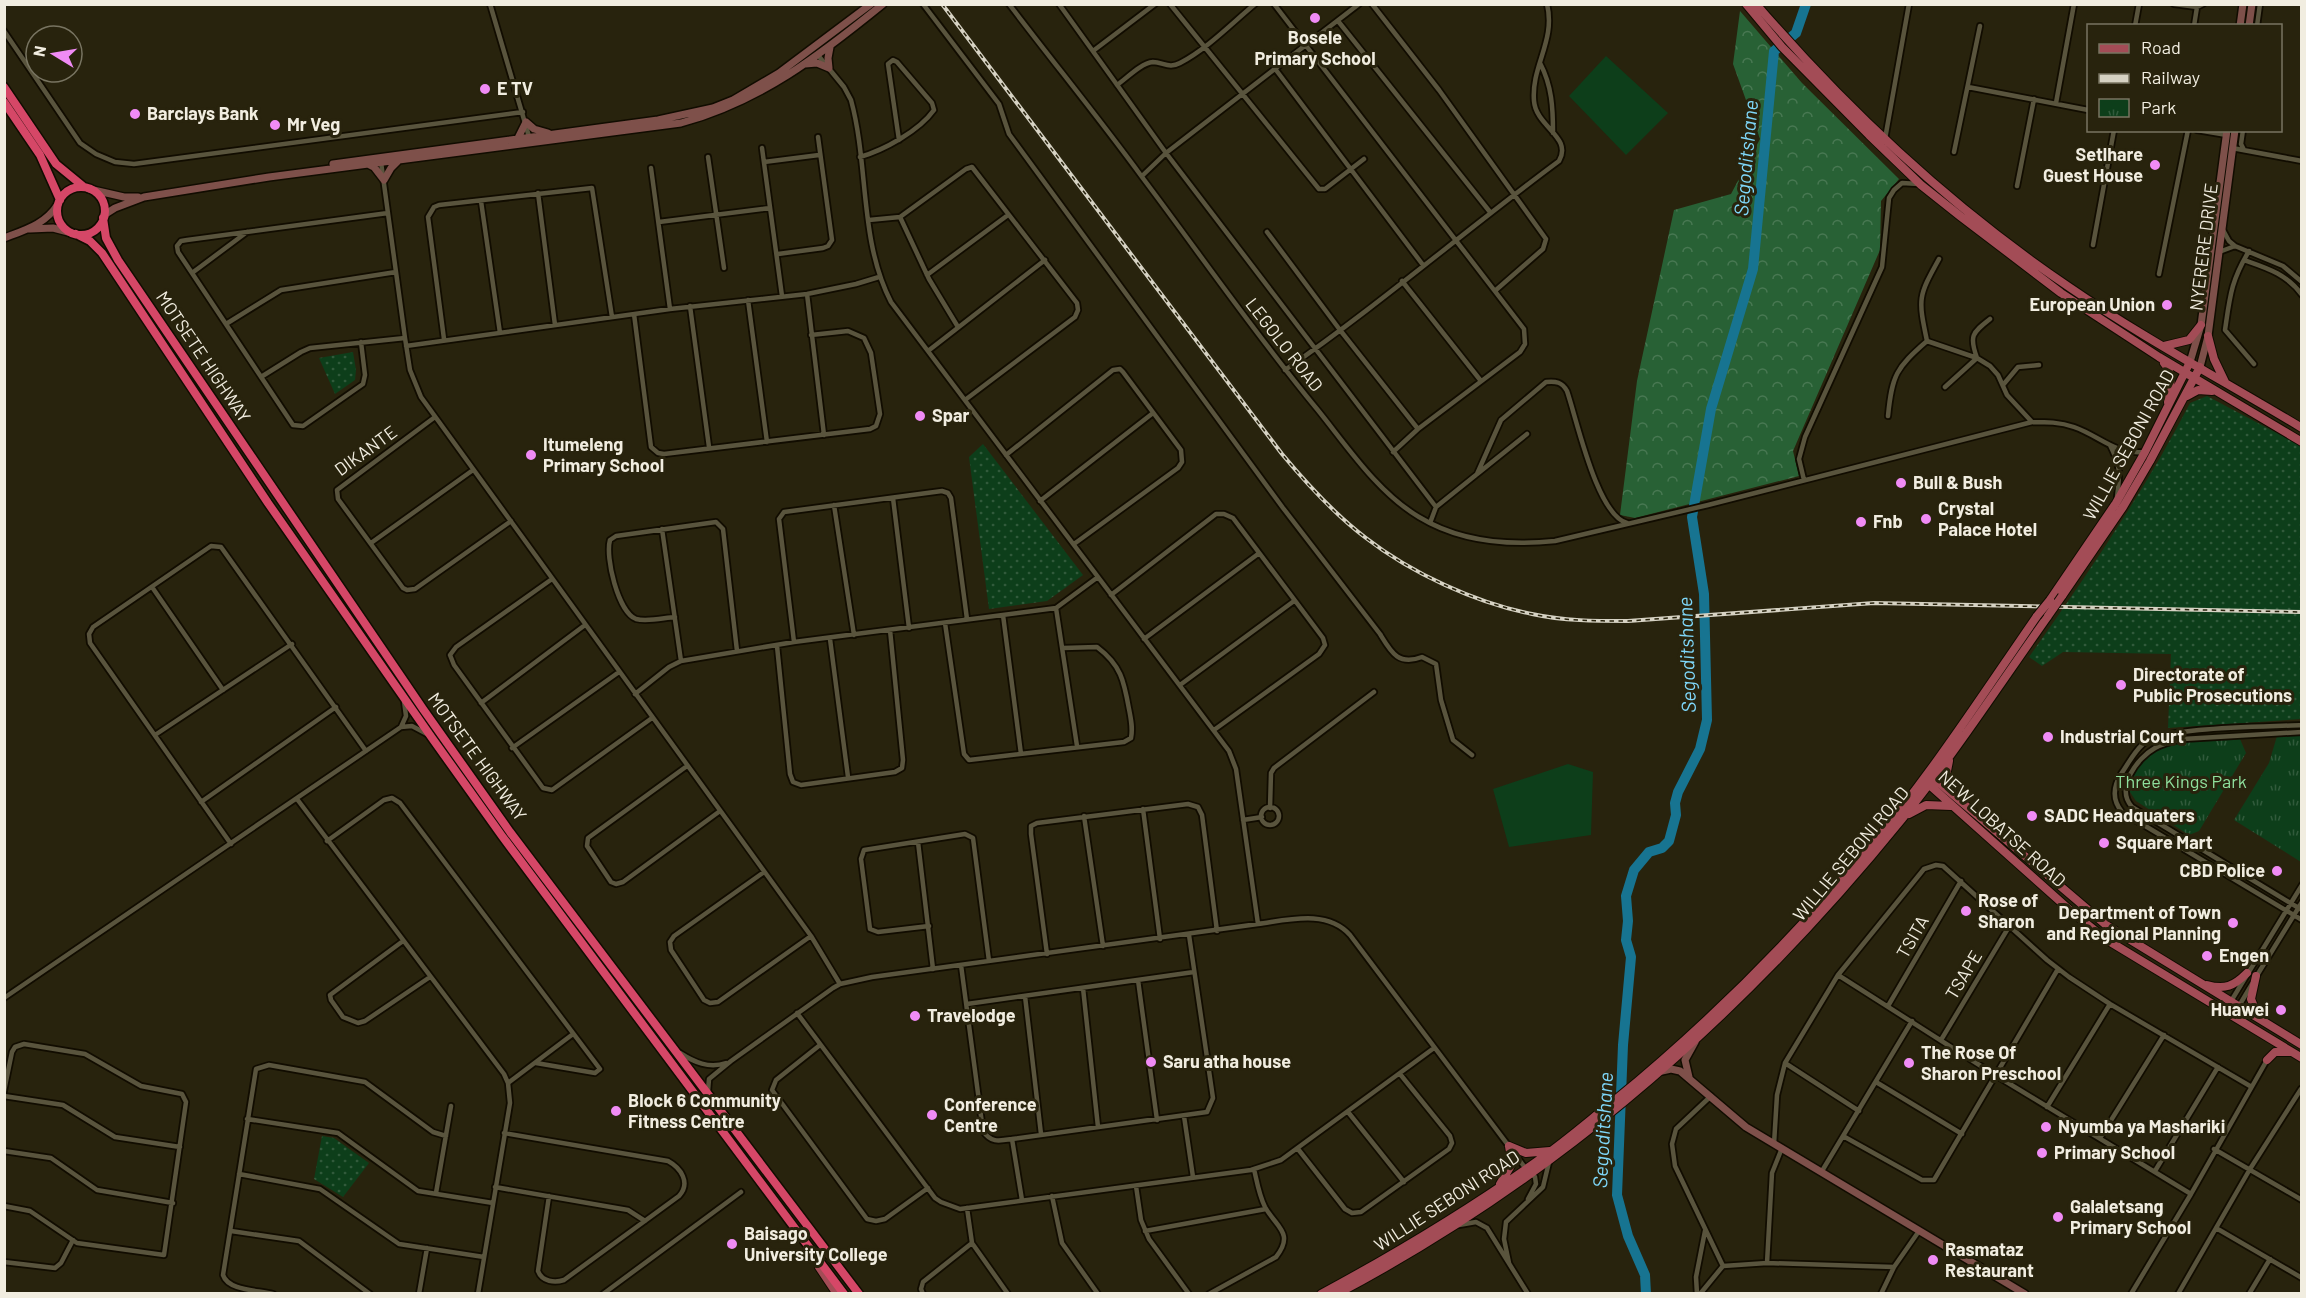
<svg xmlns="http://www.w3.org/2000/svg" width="2306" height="1298" font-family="Barlow,sans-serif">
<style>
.grass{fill:url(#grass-dots)}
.forest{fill:url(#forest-crowns)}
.park{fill:url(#park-tufts)}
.garden{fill:#0d3e1a}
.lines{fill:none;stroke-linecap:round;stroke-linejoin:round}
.river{stroke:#177491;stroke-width:10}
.street-casing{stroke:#110c00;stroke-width:8}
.secondary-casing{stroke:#110c00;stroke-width:10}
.primary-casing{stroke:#110c00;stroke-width:10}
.highway-casing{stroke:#110c00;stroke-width:11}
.street{stroke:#59543d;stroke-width:4.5}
.secondary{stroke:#7e504a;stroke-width:7}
.primary{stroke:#a34c56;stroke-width:8}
.highway{stroke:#d54767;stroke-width:8}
.rail-casing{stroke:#d6d2c3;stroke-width:4}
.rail{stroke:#28230d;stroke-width:1.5;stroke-dasharray:4.5;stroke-linecap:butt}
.primary-bridge-casing{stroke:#110c00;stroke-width:10;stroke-linecap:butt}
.primary-bridge{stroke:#a34c56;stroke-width:8}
.poi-dot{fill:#f08bf5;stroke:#28230d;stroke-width:2}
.labels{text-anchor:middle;stroke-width:6;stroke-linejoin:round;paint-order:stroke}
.poi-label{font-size:18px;font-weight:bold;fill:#f1ede0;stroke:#28230d;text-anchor:start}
.street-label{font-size:18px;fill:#f1ede0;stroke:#28230d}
.park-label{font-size:18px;fill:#8fe09d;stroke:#28230d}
.water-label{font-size:20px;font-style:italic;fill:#7fd7f9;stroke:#28230d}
</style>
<defs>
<pattern id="grass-dots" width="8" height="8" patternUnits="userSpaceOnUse" patternTransform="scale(1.5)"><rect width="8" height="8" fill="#0d3e1a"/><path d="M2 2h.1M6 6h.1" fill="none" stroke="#315a3b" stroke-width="1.8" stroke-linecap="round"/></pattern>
<pattern id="forest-crowns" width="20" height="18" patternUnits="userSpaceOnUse" patternTransform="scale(1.5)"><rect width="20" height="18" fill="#286135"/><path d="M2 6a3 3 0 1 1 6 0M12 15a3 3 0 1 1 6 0" fill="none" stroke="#487852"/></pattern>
<pattern id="park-tufts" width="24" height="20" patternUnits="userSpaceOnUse" patternTransform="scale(1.5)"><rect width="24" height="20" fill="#0d3e1a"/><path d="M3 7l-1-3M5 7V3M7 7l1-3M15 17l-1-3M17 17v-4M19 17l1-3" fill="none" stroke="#315a3b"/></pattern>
</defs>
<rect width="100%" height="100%" fill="#28230d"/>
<!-- grass -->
<path class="grass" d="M353,352L356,370L355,380L335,394L319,358Z
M2207,396L2301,446V719L2168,728L2171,654L2063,652L2042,666L2029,657C2087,575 2144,492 2190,403Z
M983,444L1083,575L1047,601L989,609L969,457Z
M322,1136L334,1138L369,1163L343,1197L314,1179Z"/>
<!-- forest -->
<path class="forest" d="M1740,11L1802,83L1899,179L1881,201L1880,250L1793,451L1799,476L1635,518L1620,515L1637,381L1674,210L1731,194L1760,139L1733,64Z"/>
<!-- park -->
<path class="park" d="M2301,735L2302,861L2301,862L2234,820L2269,763L2277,736Z
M2240,739L2246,753L2199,831L2189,835L2136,801L2128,789C2132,782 2134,774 2138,767C2160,735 2205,741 2240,739Z"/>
<!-- garden -->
<path class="garden" d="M1606,56L1668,113L1626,155L1569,96Z
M1568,764L1593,772L1591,835L1509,847L1493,789Z"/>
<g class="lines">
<!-- river -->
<path class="river" d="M1646,1294L1645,1275L1628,1236L1617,1195L1623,1045L1631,957L1626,940L1628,921L1626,896L1634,870L1649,852L1662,848L1669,841L1676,815L1675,803L1678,792L1700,749L1707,720L1704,594L1692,517L1711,409L1753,269L1774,51L1796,33L1806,4"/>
<defs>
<path id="street" d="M490,4L530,140
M923,4L999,104L1009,134L1283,508L1380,634C1391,652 1398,666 1422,657L1436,664L1441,700L1453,740L1472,755
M1009,4C1053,62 1099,118 1142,177C1200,254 1255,334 1317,409C1347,446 1377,492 1419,517C1460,542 1507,546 1555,541L1708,505L2032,422C2046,422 2060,422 2074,427C2100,436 2115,455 2145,452
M1059,4L1166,153L1436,507
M1170,4L1319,189H1325L1364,159
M1274,4L1524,329L1525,344L1520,352L1418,429L1393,452
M1372,4L1439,90L1546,239L1543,249L1496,290
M2174,4L2197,7L2203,4
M1338,21L1490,212
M2135,26L2139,4
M2194,26L2197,7
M2257,26L2260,4
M4,31L80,143L96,154L115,162L134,164L523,112
M1093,51L1155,4
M817,54L844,87L851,100C869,166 859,240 891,302L1229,751L1236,769L1258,924
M1540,63C1552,86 1553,108 1553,133
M1276,70L1423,265
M1117,85C1127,78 1141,63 1153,62C1163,62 1169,69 1180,63C1207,49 1231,24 1255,4
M1968,87L2088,110
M2056,103L2074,4
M2197,130L2227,135
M2243,130L2241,144L2244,150
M1885,139L1909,4
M762,148L782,296
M2232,148L2302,161
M1954,152L1980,26
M708,157L724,268
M860,157C884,150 919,131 934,110L932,103L897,62L893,60L888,64L899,140
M381,162L405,338L410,370L421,397L811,936L840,984
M764,162L819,155
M651,168L670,309
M1142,176L1166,153L1359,4
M2017,186L2034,99
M538,193L555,325
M481,201L500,333
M900,217L929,279L958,327
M869,220L900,217L966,169L972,167L1077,303L1078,310L1075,317L965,400
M659,222L770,208
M2223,230L2229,241L2235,246L2283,266L2302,282
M1267,232L1340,330L1418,429
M2093,245L2114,130
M2249,251C2231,281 2230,296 2225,330L2254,364
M2219,252L2235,246
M778,254L823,248L828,246L832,240L818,137
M2244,260C2267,268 2287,274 2302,295
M192,273L247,232
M2159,274L2188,130
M927,275L1008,215
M1402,281L1481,381
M807,294L824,435
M748,300L767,442
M690,306L709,447
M634,314L651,447L658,453L664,454L870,429L876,426L880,414L871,353L864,338L848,331L811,335
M226,324L281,290L396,272
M444,339L428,217L434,207L439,205L592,188L612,317
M1927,341L1977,358L1990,366L1998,375L2007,395L2032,422
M1927,341C1918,298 1918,297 1939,259
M361,342L365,375L363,384L303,426L293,425L178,252L177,246L181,241L187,240L388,213
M406,346L670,309L807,294L856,284L879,277
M928,351L1045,260
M1285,370C1379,305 1467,229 1559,161C1573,137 1536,127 1534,101C1531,66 1556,41 1547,4
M261,377L301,352L310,348L405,338
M2003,385L2018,367L2039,365
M1945,387L1977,358C1969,336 1972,333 1990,319
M1888,416C1892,375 1896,368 1927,341
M435,417L337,490L338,499L403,588L407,590L415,589L511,521
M2110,445C2121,467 2120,474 2117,497
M1006,455L1113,370L1120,369L1123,372L1181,450L1182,462L1178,468L1074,544
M1477,474L1501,420L1546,382C1556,381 1562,382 1567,391C1577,420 1597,515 1627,523
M1804,480L1799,459L1805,437L1882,267L1889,198L1894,190L1902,183L1919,184
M893,498L909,628
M1040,501L1153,413
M834,505L854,635
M1430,523L1436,507L1527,434
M662,529L681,661
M371,543L473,470
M552,579L456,647L450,655L454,665L543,788L552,790L652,718
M152,587L223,690
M1111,595L1216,514H1224L1233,518L1323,638L1325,645L1319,654L1214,730
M1056,608L1077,746
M1003,615L1021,754
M675,617C663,618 647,622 636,619C618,612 605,557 610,540L616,536L716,522L723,529L737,651
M945,623L964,754L969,760L1124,742L1131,738C1133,728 1131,719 1129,709C1124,681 1121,665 1097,647L1063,648
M830,639L848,777
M1144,639L1258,554
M794,642L779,519L784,512L942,491L948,493L951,498L967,619
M777,646L790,774L793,782L801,785L895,772L902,768L903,760L890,630
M1180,685L1294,601
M635,694L669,667L681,661L794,642L1056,608L1098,577
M481,703L585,625
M2302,725C2270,727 2163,726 2143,744C2134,752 2128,764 2121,774C2113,787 2112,800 2122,812L2302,920
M401,727L406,716L404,701
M2302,732L2183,739C2173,741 2164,743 2155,748C2137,758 2115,788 2132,807L2302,910
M155,735L292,644
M512,748L619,672
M687,766L588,838L587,846L611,882L616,884L623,882L720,811
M297,799L504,1074L508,1083L510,1103L478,1294
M201,802L336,707
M1261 816a9 9 0 1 1 18 0a9 9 0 1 1-18 0Z
M1270,808L1271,773L1274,768L1374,692
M1143,809L1160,939
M1084,816L1103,946
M1243,820L1262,817
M327,841L384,800L392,798L400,803L600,1069L595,1073L536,1063
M918,842L933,969
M231,844L90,643L89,634L93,627L211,546L221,547L366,751
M764,872L674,936L670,942L671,950L704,1000L710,1003L718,1002L811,936
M929,926L878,932L870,929L861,859L864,850L965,834L973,838L989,961
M403,941L330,995L331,1000L343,1017L358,1023L365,1021L430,977
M1047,954L1031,834V826L1037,823L1188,804L1198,807L1202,815L1217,931
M961,965L983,1131C991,1143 999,1141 1012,1139L1207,1112L1213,1098L1189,935
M1838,975L1995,1075L2191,1194
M2256,977L2302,902
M1138,980L1157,1120
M1083,988L1098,1127
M1025,996L1041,1134
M4,998L401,727L412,726L427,734
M967,1004L1194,972
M1888,1006L1961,881
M2225,1011L2302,885
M797,1013L935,1198L941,1202L960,1209L1251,1170L1281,1160L1434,1048
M2233,1016L2252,984
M1941,1040L2010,925
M820,1045L776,1080L772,1090L867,1219L876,1221L885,1219L928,1188
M680,1053C694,1062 709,1069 726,1063
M1785,1063L1859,1111
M1876,1082L1962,1134
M508,1083L573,1034
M4,1091L12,1052L15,1047L24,1044L85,1054L141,1086L182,1094L186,1102L164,1255L77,1243L30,1211L4,1206
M708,1091L709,1079L731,1061L833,988L840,984L872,977L1258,924C1288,920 1327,909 1350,935L1526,1169L1535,1177L1536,1184L1528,1199
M4,1096L63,1105L115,1137L180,1147
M1711,1096L1676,1129L1672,1144L1675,1166L1723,1266
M2047,1107L2110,1004
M1348,1112L1404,1182
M1184,1116L1193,1177
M247,1119L338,1133L418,1191L493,1203
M504,1133L668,1161C681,1168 691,1183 679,1196L564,1280C555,1283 542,1282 538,1271L549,1196
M1843,1136L1922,1180H1934L2058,969
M2100,1138L2164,1035
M1012,1139L1022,1200
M1774,1144L1777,1095L1785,1063L1838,975L1924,869L1936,865L1943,866L2047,960L2069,977L2110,1004L2250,1086
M1782,1148L1772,1173L1767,1263L1894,1267
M1298,1149L1345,1209L1352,1213L1361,1212L1449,1149L1452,1143L1450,1136L1400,1074
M2214,1149L2302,1200
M4,1151L51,1158L97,1190L173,1203
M1822,1171L1912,1021
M2155,1171L2218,1067
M239,1174L320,1189L399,1244L484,1257
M1136,1186L1141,1220L1149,1239L1189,1294
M495,1187L628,1210L645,1221
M436,1193L451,1106
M1052,1196L1062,1243L1098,1294
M967,1208L972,1243L1008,1294
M1459,1225L1476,1222L1487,1228L1528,1294
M2216,1228L2302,1278
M231,1231L299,1241L370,1294
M1145,1231L1266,1209
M4,1262L55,1268L61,1263L73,1240
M1509,1263L1504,1239L1506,1222L1543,1187L1549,1162
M273,1294C259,1290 228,1291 223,1275L256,1069L269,1065L365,1082L433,1132L446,1136
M419,1294L427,1248
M603,1294L741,1192
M923,1294L921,1289L923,1282L972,1243
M1209,1294L1276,1257C1295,1233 1276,1227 1265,1207C1259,1195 1257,1182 1254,1169
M1697,1294L1696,1277L1705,1231
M1700,1294L1723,1266L1767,1263
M1881,1294L1894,1267L1919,1231
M2131,1294L2191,1194L2267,1060
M2178,1294L2250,1169L2301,1089
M2249,1294L2270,1259"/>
<path id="secondary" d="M2240,26L2243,4
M2249,26L2252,4
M805,64L817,63L829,68L828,58L830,47
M517,140L526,122L534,129L548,133
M333,164L658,120L713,108L733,100L779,73L871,4
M368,164L374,167L384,180L391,168L399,160
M89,189L124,197H138
M104,215L115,208L144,197L269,177L681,123C761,101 819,56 883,4
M30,229L53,228L72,233
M4,238C25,230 46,224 58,204
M2190,362L2201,325L2227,130
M2200,367L2208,336L2235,130
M1662,1071L1671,1069L1680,1071L1746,1127L2025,1294
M1689,1077L1685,1060L1695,1042"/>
<path id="primary" d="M1746,4L1782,47L1869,135L1921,185L1960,216L2061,293L2159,357L2302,442
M1756,4C1848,111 1952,208 2069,287C2143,338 2224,381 2302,428
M2208,336L2214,359L2225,382
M2164,346L2189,340L2201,325
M2164,363C2174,374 2170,388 2168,402
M2187,396L2198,390L2212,391
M2062,596L2123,507L2150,461L2200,367
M2050,600L2116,503L2145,452L2190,362
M1949,761L1946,776L1952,789
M1931,776L2106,925L2302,1045
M1925,781L2072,912L2107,940L2302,1058
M1909,814L1926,805L1951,806
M2256,976L2251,999L2258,1017
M2207,985C2225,990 2234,986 2247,973
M2267,1060L2275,1052H2289
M1509,1146L1526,1153L1550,1151
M1500,1184L1512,1164L1509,1146
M819,1267L837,1294
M1321,1294C1397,1253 1472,1208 1543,1157C1567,1140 1590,1120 1614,1101C1707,1025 1792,940 1869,848C1931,775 1983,694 2037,616
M1337,1294C1560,1176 1744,1014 1902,819C1954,754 2000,684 2048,616"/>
<path id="highway" d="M4,87L56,164L84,187
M4,102L40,155L60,200
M57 211a24 24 0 1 1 48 0a24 24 0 1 1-48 0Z
M103,218L106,238L118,260L423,709L510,832L859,1294
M76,234L90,241L102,253L268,503L432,738L502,836L844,1294"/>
</defs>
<!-- street casing -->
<use href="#street" class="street-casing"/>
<!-- secondary casing -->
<use href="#secondary" class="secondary-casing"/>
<!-- primary casing -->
<use href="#primary" class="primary-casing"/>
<!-- highway casing -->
<use href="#highway" class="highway-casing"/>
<!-- street -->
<use href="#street" class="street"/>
<!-- secondary -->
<use href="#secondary" class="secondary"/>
<!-- primary -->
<use href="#primary" class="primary"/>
<!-- highway -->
<use href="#highway" class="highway"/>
<defs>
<path id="rail" d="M942,4L1282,454C1307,484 1334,514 1366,538C1411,573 1476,603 1532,614C1564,621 1596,621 1628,621L1874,603L2302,612"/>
</defs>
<!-- rail casing -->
<use href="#rail" class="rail-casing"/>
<!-- rail -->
<use href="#rail" class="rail"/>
<defs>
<path id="primary-bridge" d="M2037,616L2050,600
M2048,616L2062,596"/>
</defs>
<!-- primary-bridge casing -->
<use href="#primary-bridge" class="primary-bridge-casing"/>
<!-- primary-bridge -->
<use href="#primary-bridge" class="primary-bridge"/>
</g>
<!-- markers -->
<g class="poi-dot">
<circle cx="1315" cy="18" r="6"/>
<circle cx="485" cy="89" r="6"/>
<circle cx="135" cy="114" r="6"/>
<circle cx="275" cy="125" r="6"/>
<circle cx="2155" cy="165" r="6"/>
<circle cx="2167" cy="305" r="6"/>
<circle cx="920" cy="416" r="6"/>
<circle cx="531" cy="455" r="6"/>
<circle cx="1901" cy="483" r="6"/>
<circle cx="1926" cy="519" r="6"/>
<circle cx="1861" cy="522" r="6"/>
<circle cx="2121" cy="685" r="6"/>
<circle cx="2048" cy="737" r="6"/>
<circle cx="2032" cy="816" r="6"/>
<circle cx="2104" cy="843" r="6"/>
<circle cx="2277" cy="871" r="6"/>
<circle cx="1966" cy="911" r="6"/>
<circle cx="2233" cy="923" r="6"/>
<circle cx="2207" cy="956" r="6"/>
<circle cx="2281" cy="1010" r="6"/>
<circle cx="915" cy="1016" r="6"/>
<circle cx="1151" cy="1062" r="6"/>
<circle cx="1909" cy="1063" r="6"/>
<circle cx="616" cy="1111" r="6"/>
<circle cx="932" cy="1115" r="6"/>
<circle cx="2046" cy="1127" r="6"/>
<circle cx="2042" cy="1153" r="6"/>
<circle cx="2058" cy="1217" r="6"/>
<circle cx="732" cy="1244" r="6"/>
<circle cx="1933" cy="1260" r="6"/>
</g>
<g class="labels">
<!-- poi labels -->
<g class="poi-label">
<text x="1315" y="44" text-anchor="middle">Bosele<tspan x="1315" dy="21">Primary School</tspan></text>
<text x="497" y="95">E TV</text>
<text x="147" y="120">Barclays Bank</text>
<text x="287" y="131">Mr Veg</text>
<text x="2143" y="161" text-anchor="end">Setlhare<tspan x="2143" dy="21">Guest House</tspan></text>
<text x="2155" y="311" text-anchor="end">European Union</text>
<text x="932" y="422">Spar</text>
<text x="543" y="451">Itumeleng<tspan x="543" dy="21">Primary School</tspan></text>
<text x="1913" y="489">Bull &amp; Bush</text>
<text x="1938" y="515">Crystal<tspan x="1938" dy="21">Palace Hotel</tspan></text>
<text x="1873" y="528">Fnb</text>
<text x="2133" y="681">Directorate of<tspan x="2133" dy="21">Public Prosecutions</tspan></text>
<text x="2060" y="743">Industrial Court</text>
<text x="2044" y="822">SADC Headquaters</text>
<text x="2116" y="849">Square Mart</text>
<text x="2265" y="877" text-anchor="end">CBD Police</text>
<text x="1978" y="907">Rose of<tspan x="1978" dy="21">Sharon</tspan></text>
<text x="2221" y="919" text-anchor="end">Department of Town<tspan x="2221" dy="21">and Regional Planning</tspan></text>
<text x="2219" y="962">Engen</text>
<text x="2269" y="1016" text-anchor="end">Huawei</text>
<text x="927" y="1022">Travelodge</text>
<text x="1921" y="1059">The Rose Of<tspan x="1921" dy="21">Sharon Preschool</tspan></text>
<text x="1163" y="1068">Saru atha house</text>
<text x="628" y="1107">Block 6 Community<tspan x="628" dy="21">Fitness Centre</tspan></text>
<text x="944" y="1111">Conference<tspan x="944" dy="21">Centre</tspan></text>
<text x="2058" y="1133">Nyumba ya Mashariki</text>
<text x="2054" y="1159">Primary School</text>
<text x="2070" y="1213">Galaletsang<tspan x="2070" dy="21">Primary School</tspan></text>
<text x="744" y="1240">Baisago<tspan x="744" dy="21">University College</tspan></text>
<text x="1945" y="1256">Rasmataz<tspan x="1945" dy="21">Restaurant</tspan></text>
</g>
<!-- street labels -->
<g class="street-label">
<text transform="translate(2204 247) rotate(-83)" y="6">NYERERE DRIVE</text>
<text transform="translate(1284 345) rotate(52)" y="6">LEGOLO ROAD</text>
<text transform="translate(203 357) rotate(56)" y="6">MOTSETE HIGHWAY</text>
<text transform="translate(2129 445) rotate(-61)" y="6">WILLIE SEBONI ROAD</text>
<text transform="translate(366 451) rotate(-36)" y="6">DIKANTE</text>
<text transform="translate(477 757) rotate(54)" y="6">MOTSETE HIGHWAY</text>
<text transform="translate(2002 829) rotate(42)" y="6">NEW LOBATSE ROAD</text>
<text transform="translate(1851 854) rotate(-50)" y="6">WILLIE SEBONI ROAD</text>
<text transform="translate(1913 937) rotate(-60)" y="6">TSITA</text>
<text transform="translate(1964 975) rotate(-59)" y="6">TSAPE</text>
<text transform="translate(1447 1201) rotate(-33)" y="6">WILLIE SEBONI ROAD</text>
</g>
<!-- park labels -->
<g class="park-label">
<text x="2181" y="788">Three Kings Park</text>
</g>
<!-- water labels -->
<g class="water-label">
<text transform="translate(1746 158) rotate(-85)" y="7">Segoditshane</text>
<text transform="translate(1687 655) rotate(-92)" y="7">Segoditshane</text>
<text transform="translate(1603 1130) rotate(-87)" y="7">Segoditshane</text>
</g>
</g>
<!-- border -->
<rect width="2306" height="1298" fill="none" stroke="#f1ede0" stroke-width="12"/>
<!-- legend -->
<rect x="2087" y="24" width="195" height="108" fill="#28230d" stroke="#787461" stroke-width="1.5"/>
<rect x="2099" y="44" width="30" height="9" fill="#a34c56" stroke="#787461" stroke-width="1.5"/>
<text x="2141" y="54" font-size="18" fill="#f1ede0">Road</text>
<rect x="2099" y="74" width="30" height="9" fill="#d6d2c3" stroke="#787461" stroke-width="1.5"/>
<text x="2141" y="84" font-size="18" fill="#f1ede0">Railway</text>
<rect x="2099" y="99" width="30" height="18" fill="url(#park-tufts)" stroke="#787461" stroke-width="1.5"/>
<text x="2141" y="114" font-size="18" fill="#f1ede0">Park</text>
<!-- north arrow -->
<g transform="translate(54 54) rotate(281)"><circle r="28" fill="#28230d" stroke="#787461" stroke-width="1.5"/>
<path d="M0-4.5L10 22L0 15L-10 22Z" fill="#f08bf5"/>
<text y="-9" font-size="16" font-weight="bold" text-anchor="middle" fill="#f1ede0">N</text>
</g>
</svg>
